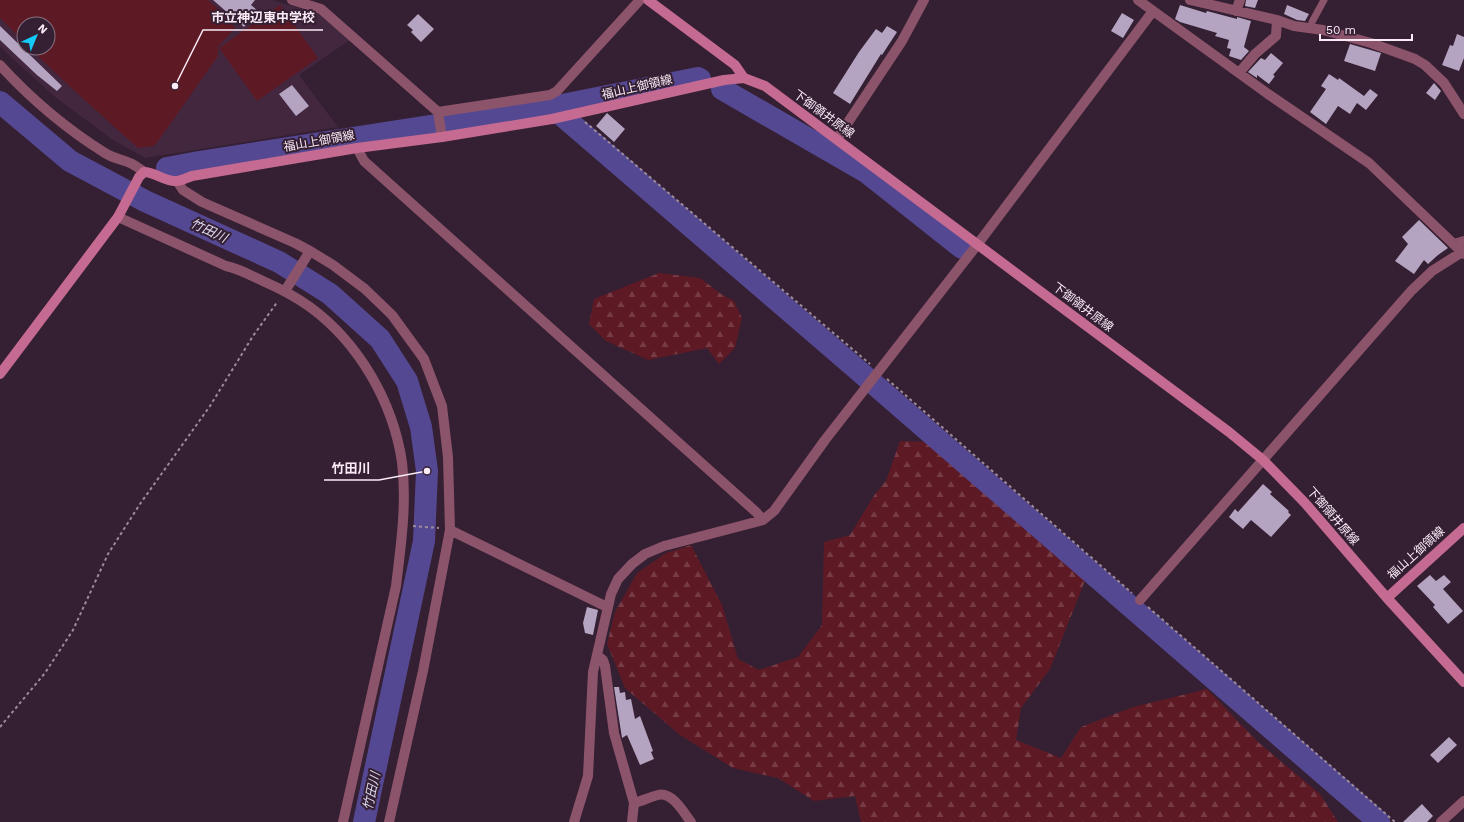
<svg xmlns="http://www.w3.org/2000/svg" width="1464" height="822" font-family="'Work Sans','Noto Sans JP',sans-serif">
<style>
.built{fill:#43273f;fill-rule:evenodd}
.forest{fill:url(#forest-firs)}
.pitch{fill:#5e1a24}
.lines{fill:none;stroke-linecap:round;stroke-linejoin:round}
.river{stroke:#554893;stroke-width:22}
.building{fill:#b4a4c1}
.path{stroke:#9d8b9a;stroke-width:2;stroke-dasharray:3 3;stroke-linecap:butt}
.lane{stroke:#8c546b;stroke-width:7}
.street{stroke:#8c546b;stroke-width:10}
.secondary{stroke:#c56a91;stroke-width:10}
.labels{text-anchor:middle;stroke-width:4;stroke-linejoin:round;paint-order:stroke}
.street-label{font-size:12px;fill:#faebf7;stroke:#351f32}
.water-label{font-size:13px;font-style:italic;fill:#dbd9ef;stroke:#351f32}
.leader{fill:none;stroke:#faebf7;stroke-width:1.5}
.callout-dot{fill:#faebf7;stroke:#351f32;stroke-width:1.5}
.callout-label{font-size:13px;text-anchor:middle;font-weight:bold;fill:#faebf7;stroke:#351f32;stroke-width:4;stroke-linejoin:round;paint-order:stroke}
</style>
<defs>
<pattern id="forest-firs" width="22" height="20" patternUnits="userSpaceOnUse"><rect width="22" height="20" fill="#5e1a24"/><path d="M5 1l3.5 6h-7zM16 11l3.5 6h-7z" fill="#763b45"/></pattern>
</defs>
<rect width="100%" height="100%" fill="#351f32"/>
<!-- built -->
<path class="built" d="M0,0H272L319,14L350,40L299,75L338,127L145,158L113,140L55,97L12,58L0,46ZM24,24H48V48H24Z"/>
<!-- forest -->
<path class="forest" d="M659,273L700,278L721,294L734,301L742,318L735,348L719,364L707,348L648,360L606,341L589,324L594,299Z
M900,441L929,442L1086,578L1050,669L1021,708L1016,740L1061,758L1081,727L1133,707L1207,689L1258,742L1320,794L1338,822H861L855,796L814,801L778,778L733,768L680,735L625,688L607,644L615,612L637,573L666,553L691,545L722,605L738,659L759,670L798,657L822,625L824,542L850,535L875,494L886,481Z"/>
<!-- pitch -->
<path class="pitch" d="M0,0H208L227,17L235,28L218,47V56L161,137L154,146L138,148C102,115 64,83 30,48H48V24H24V42L0,18Z
M280,5L318,58L257,101L219,48Z"/>
<g class="lines">
<!-- river -->
<path class="river" d="M722,89L866,172L962,248
M0,102L70,161L145,201L279,262L330,294L380,339L407,381L421,427L427,471L424,541L364,822
M552,107L852,365L1379,822
M167,168L199,162L552,107L698,78L700,79"/>
</g>
<!-- building -->
<path class="building" d="M213,0H255L251,5L258,11L244,27Z
M1246,0H1258L1255,8L1245,6Z
M1180,5L1206,13L1207,11L1237,19V17L1251,21L1244,47L1249,51L1241,60L1229,56L1231,49L1227,48L1229,40L1215,36L1217,33L1180,22L1175,19Z
M1287,5L1309,14L1305,21L1297,20L1284,14Z
M1122,13L1134,20L1123,38L1111,31Z
M418,14L434,29L421,42L411,32L413,30L407,25Z
M0,26L62,86L57,91L37,75L0,40Z
M887,26L897,32L882,55L881,54L850,104L833,93L859,52L876,29L882,33Z
M1457,34L1464,37V58L1459,71L1442,65L1450,45L1453,46Z
M1350,44L1381,53L1375,71L1344,61Z
M1271,53L1283,63L1273,75L1275,76L1269,84L1257,75V78L1248,72L1261,58L1265,60Z
M1329,74L1338,80L1339,78L1364,96L1370,89L1378,95L1366,110L1357,103L1350,114L1338,106L1326,124L1310,112L1326,89L1321,86Z
M1434,83L1441,91L1435,100L1426,93Z
M292,85L309,106L296,116L279,94Z
M607,113L625,129L614,142L596,126Z
M1419,220L1448,248L1438,255L1428,264L1424,260L1414,274L1395,261L1408,244L1402,237Z
M1263,484L1272,492L1270,494L1289,511L1288,512L1291,515L1271,537L1251,520L1243,529L1229,517L1235,509L1238,512Z
M1430,575L1436,581L1444,575L1451,582L1443,589L1463,611L1448,624L1433,607L1435,605L1417,586Z
M587,607L598,610L593,635L585,633L583,623Z
M614,687H619L620,693L625,692L626,700L631,699L635,719L640,716L653,751L651,752L654,759L640,765L627,735L622,738Z
M1449,737L1457,745L1438,763L1430,755Z
M1422,804L1433,816L1427,822H1403Z"/>
<g class="lines">
<!-- path -->
<path class="path" d="M585,122L870,364
M887,379L1132,593
M413,526L439,528
M1148,607L1395,822
M0,727L45,673L73,630L108,554L140,504L210,406L253,336L278,301"/>
<!-- lane -->
<path class="lane" d="M1311,29L1312,22L1324,0"/>
<!-- street -->
<path class="street" d="M292,0L321,9L438,112L442,137
M1138,0L1268,94L1369,163L1464,254
M1190,0L1277,20L1294,26L1323,30L1371,43L1415,59L1425,65L1444,83L1464,114
M1236,11L1240,0
M0,65C31,99 67,129 105,153C114,159 125,160 134,165C137,167 141,169 144,172
M1239,73L1255,54L1276,36L1277,20
M438,112L550,95L557,91L640,0
M837,139L902,41L924,0
M357,148L364,161L756,512L763,520
M177,181L183,190L202,202L295,243L310,251L333,265L365,289L392,315L424,359L442,406L448,457L450,530L423,671L389,822
M118,217L226,266C240,269 252,276 265,282C281,289 296,297 310,307C359,343 393,402 402,462C407,503 401,545 396,586L343,822
M1454,244L1464,241
M285,291L310,251
M450,530L607,607
M1140,600L1412,290L1432,271L1462,252
M597,655L603,660L605,666L614,733L634,803L632,822
M634,803C642,801 650,797 658,795C672,791 684,813 691,822
M574,822L588,776L593,672L611,594L618,579L632,564L645,554L664,546L763,520L774,511L825,440L977,245L1153,11
M1441,822L1464,801"/>
<!-- secondary -->
<path class="secondary" d="M648,0L735,65L744,78
M0,374L118,217L139,177L144,172C155,172 165,182 176,181C181,181 187,178 192,176L357,148L442,137L552,119L724,80L744,78L765,86L1229,432L1263,460L1305,503L1387,598L1464,682
M1387,598L1464,528"/>
</g>
<g class="labels">
<!-- street labels -->
<g class="street-label">
<text transform="translate(637 87) rotate(-13)" y="4">福山上御領線</text>
<text transform="translate(824 114) rotate(36)" y="4">下御領井原線</text>
<text transform="translate(319 141) rotate(-10)" y="4">福山上御領線</text>
<text transform="translate(1083 307) rotate(37)" y="4">下御領井原線</text>
<text transform="translate(1333 516) rotate(49)" y="4">下御領井原線</text>
<text transform="translate(1416 553) rotate(-42)" y="4">福山上御領線</text>
</g>
<!-- water labels -->
<g class="water-label">
<text transform="translate(209 230) rotate(25)" y="5">竹田川</text>
<text transform="translate(371 791) rotate(-78)" y="5">竹田川</text>
</g>
</g>
<!-- callouts -->
<path class="leader" d="M175 86L203 30H323M427 471L379 480H324"/>
<g class="callout-dot">
<circle cx="175" cy="86" r="4"/>
<circle cx="427" cy="471" r="4"/>
</g>
<g class="callout-label">
<text x="263" y="22">市立神辺東中学校</text>
<text x="351" y="473">竹田川</text>
</g>
<!-- north arrow -->
<g transform="translate(36 36) rotate(44)"><circle r="19" fill="#351f32" stroke="#847181"/>
<path d="M0-3L7 15L0 10L-7 15Z" fill="#14cafb"/>
<text y="-6" font-size="11" font-weight="bold" text-anchor="middle" fill="#faebf7">N</text>
</g>
<!-- scale -->
<path d="M1320 34v6h92v-6" fill="none" stroke="#faebf7" stroke-width="2"/>
<text x="1326" y="34" font-size="12" fill="#faebf7" stroke="#351f32" stroke-width="3" paint-order="stroke">50 m</text>
</svg>
